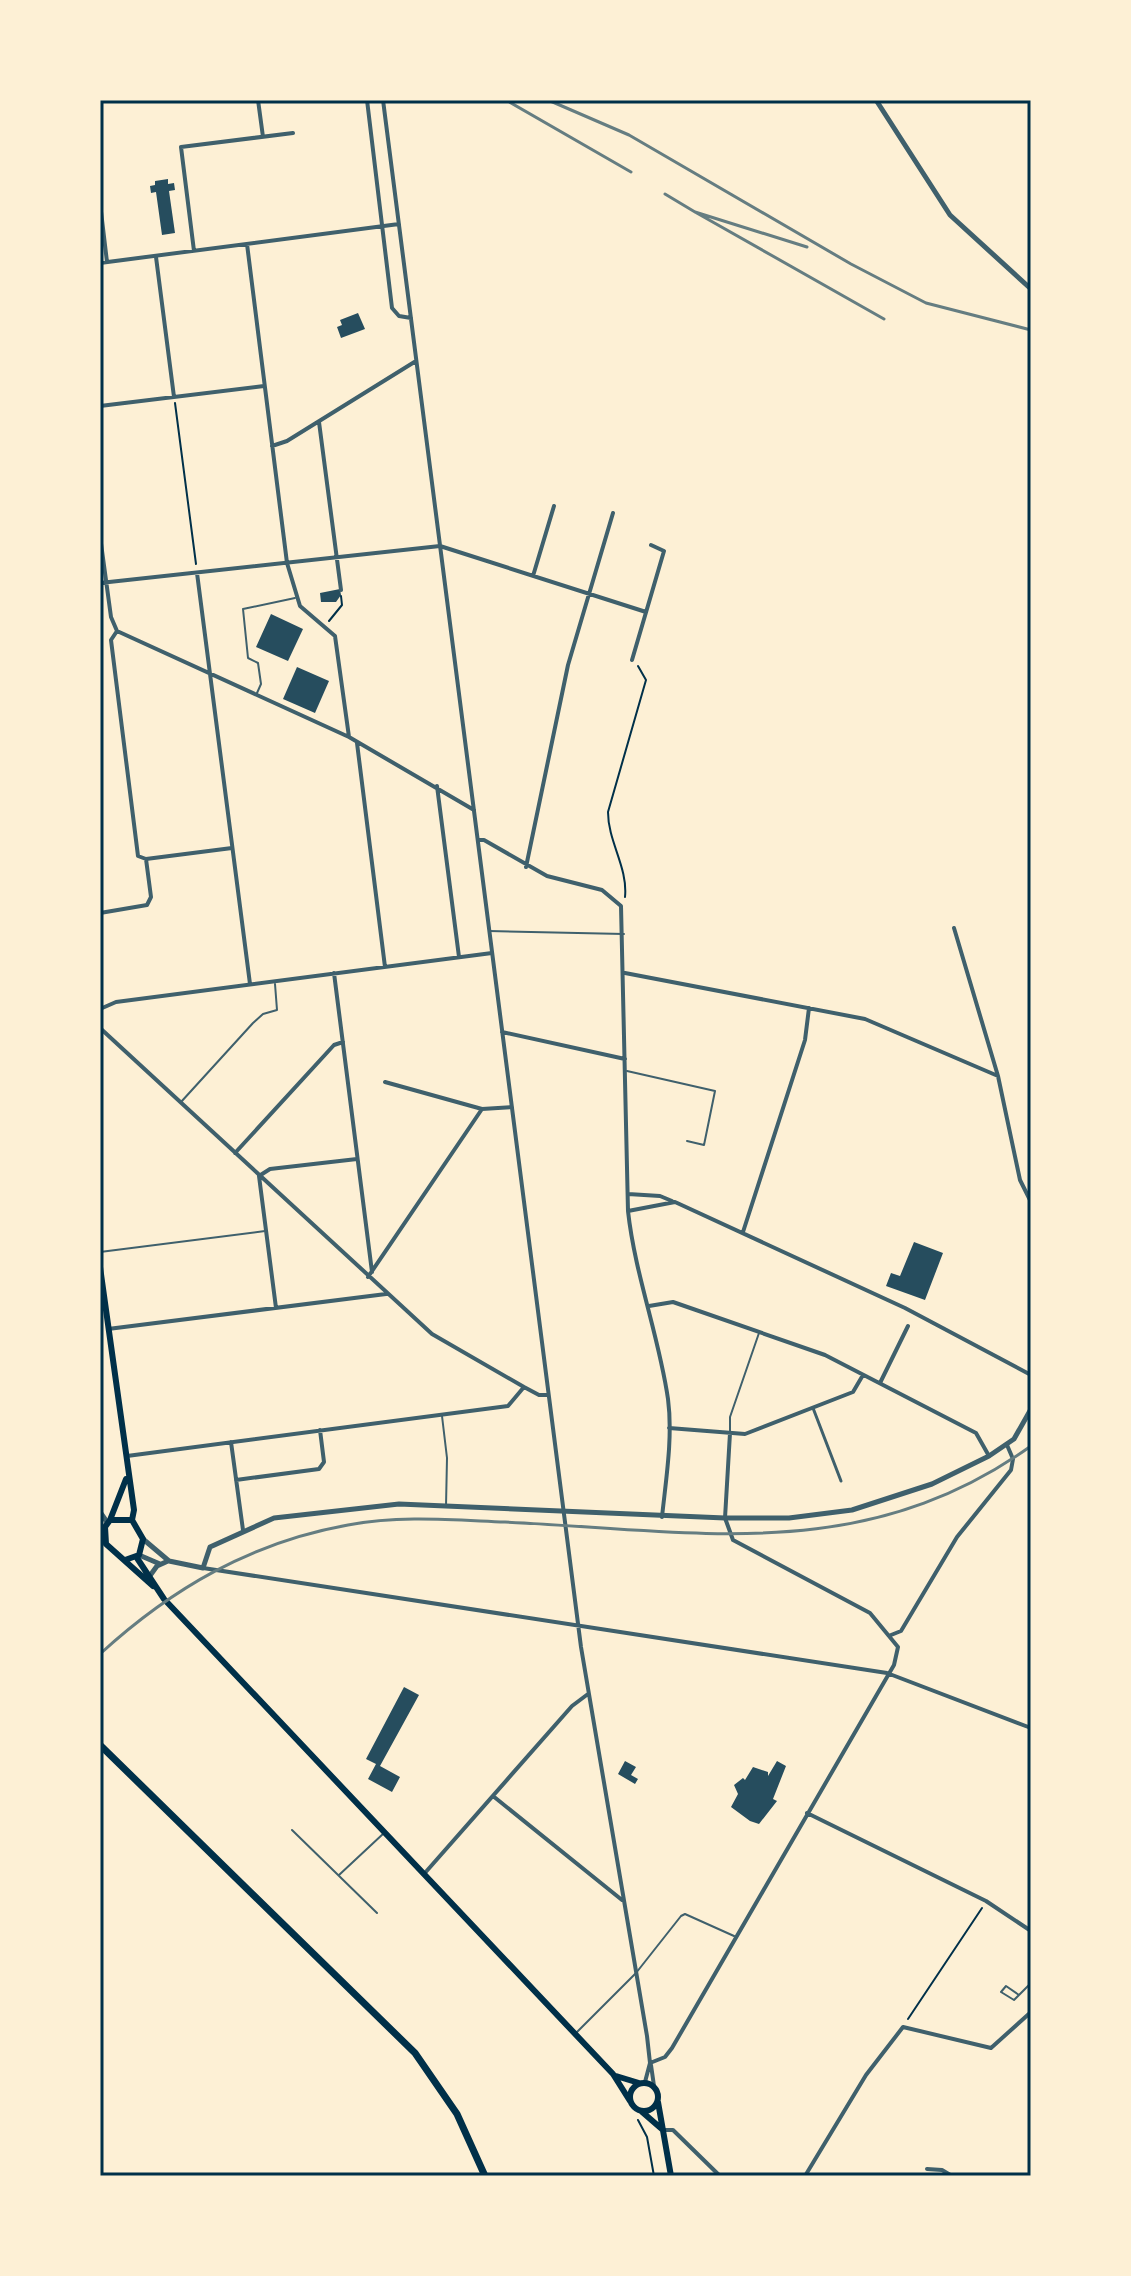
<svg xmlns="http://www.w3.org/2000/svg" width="1131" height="2276" font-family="Cabin,sans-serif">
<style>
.building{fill:#264d5e}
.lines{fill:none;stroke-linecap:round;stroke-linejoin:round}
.path{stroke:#003049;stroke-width:2}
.service{stroke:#3f606c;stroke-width:2}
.pedestrian{stroke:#3f606c;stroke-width:3}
.minor{stroke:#3f606c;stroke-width:4}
.tertiary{stroke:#3f606c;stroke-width:5}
.secondary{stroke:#003049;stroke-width:6}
.primary{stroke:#003049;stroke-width:7}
.rail{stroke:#657d81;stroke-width:3}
.neatline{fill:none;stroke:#003049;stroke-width:3}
</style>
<rect width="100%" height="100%" fill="#fdf0d5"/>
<!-- building -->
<path class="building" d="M168,179V184L174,183L175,190L169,191L175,233L162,235L156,192L151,193L150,186L155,185V181Z
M358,313L365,329L341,338L337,327L342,325L340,320Z
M340,589L341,595L336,602H321L320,593Z
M271,614L303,629L288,661L256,647Z
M297,667L329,681L315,713L283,699Z
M914,1242L943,1253L925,1300L886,1286L891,1273L900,1276Z
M404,1687L419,1695L380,1766L400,1777L392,1792L368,1779L376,1764L366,1759Z
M625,1761L636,1767L631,1775L638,1779L635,1784L618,1774Z
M777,1761L786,1766L773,1799L777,1801L759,1824L750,1821L731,1807L738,1794L734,1785L743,1778L745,1780L753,1767L768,1772V1776Z"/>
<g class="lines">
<!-- path -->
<path class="path" d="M175,403L196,564
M329,621L342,605L341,596
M625,897C628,867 608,842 608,812L646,680L638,666
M908,2019L982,1908
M638,2120L647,2137L654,2176"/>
<!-- service -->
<path class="service" d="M257,693L261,684L258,663L248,658L243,609L295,598
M489,931L624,934
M627,1071L715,1091L704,1145L687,1141
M181,1102L253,1023L263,1014L277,1010L275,984
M100,1252L265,1231
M442,1416L447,1458L446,1506
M730,1432V1417L759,1333
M292,1830L377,1913
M339,1875L384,1833
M1019,1995L1006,1986L1001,1992L1014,2000L1031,1983
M577,2032L636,1973L681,1916L685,1914L734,1936"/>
<!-- pedestrian -->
<path class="pedestrian" d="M813,1408L841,1481"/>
<!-- minor -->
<path class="minor" d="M258,100L263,137
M367,100L392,308L399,316L411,318
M383,100L581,1647L647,2036L650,2063L645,2082
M100,203L107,262
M247,244L287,563L300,606L335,636L349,737
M194,251L181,147L293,133
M156,257L174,397
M100,263L399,224
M100,406L264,386
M319,422L341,590
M272,446L287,441L416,361
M100,536L111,617L117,631L349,737L474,810
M197,573L250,984
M533,576L554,506
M100,583L440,546L646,612
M117,631L111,640L138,856L146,859L232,848
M632,660L664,551L651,545
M357,743L385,967
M437,786L459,957
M478,840H484L547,876L602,890L621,906L628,1211C635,1275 659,1336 668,1399C673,1437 666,1479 662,1517
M526,867L568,665L613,513
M100,913L147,905L151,897L146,859
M954,928L998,1076L1020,1180L1031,1202
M334,973L372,1272
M625,973L865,1019L998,1076
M100,1009L116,1002L492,953
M100,1028L432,1334L524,1387L539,1395H548
M502,1032L625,1059
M385,1082L482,1109L512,1107
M235,1153L334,1045L343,1042
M628,1194L660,1196L672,1201
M628,1211L675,1202L905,1308L1031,1375
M743,1232L805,1040L809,1008
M368,1277L482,1109
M649,1306L673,1302L825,1355L976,1433L989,1456
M276,1308L259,1176L270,1169L357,1159
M108,1329L386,1294
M880,1383L908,1326
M669,1428L745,1434L853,1392L863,1375
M231,1442L243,1530
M127,1456L508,1406L524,1387
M236,1480L319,1469L324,1462L320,1430
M203,1568L887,1673L1031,1728
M891,1635L901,1631L957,1537L1011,1470L1013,1459L1007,1445
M493,1796L622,1900
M807,1813L986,1901L1031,1931
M424,1874L572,1706L588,1694
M650,2063L665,2057L672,2048L894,1665L898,1647L870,1613L733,1540L725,1518L730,1433
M651,2065L654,2086
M663,2130H673L720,2176
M927,2169L942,2170L952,2176
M805,2176L866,2075L903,2027L991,2048L1031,2012"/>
<!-- tertiary -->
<path class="tertiary" d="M876,100L950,215L1031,289
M100,1512L107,1522
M143,1539L169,1561L203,1568L210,1547L274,1518L399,1504L725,1518H789L852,1510L932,1484L989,1456L1014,1439L1031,1409
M139,1555L160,1564
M149,1577L157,1566L168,1561"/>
<!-- secondary -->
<path class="secondary" d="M100,1267L134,1510L132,1520
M110,1520L126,1479
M137,1558L164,1599L613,2074L630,2101
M125,1560L139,1555L143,1539L132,1520H110L105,1527L106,1544L153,1586
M616,2076L639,2083
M630 2097a14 14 0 1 1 28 0a14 14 0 1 1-28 0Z
M658,2102L671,2176
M641,2111L663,2130"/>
<!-- primary -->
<path class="primary" d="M100,1745L415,2053L457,2114L485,2176"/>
<!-- rail -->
<path class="rail" d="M506,100L631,172
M548,100L629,135L851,264L926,303L1031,330
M665,194L695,212L807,247
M695,212L884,319
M100,1654C172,1588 252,1542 348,1525C400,1515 454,1520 505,1522C698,1531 862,1566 1031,1446"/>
</g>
<!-- border -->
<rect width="1131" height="2276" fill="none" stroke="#fdf0d5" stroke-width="204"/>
<rect x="102" y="102" width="927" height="2072" class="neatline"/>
</svg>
